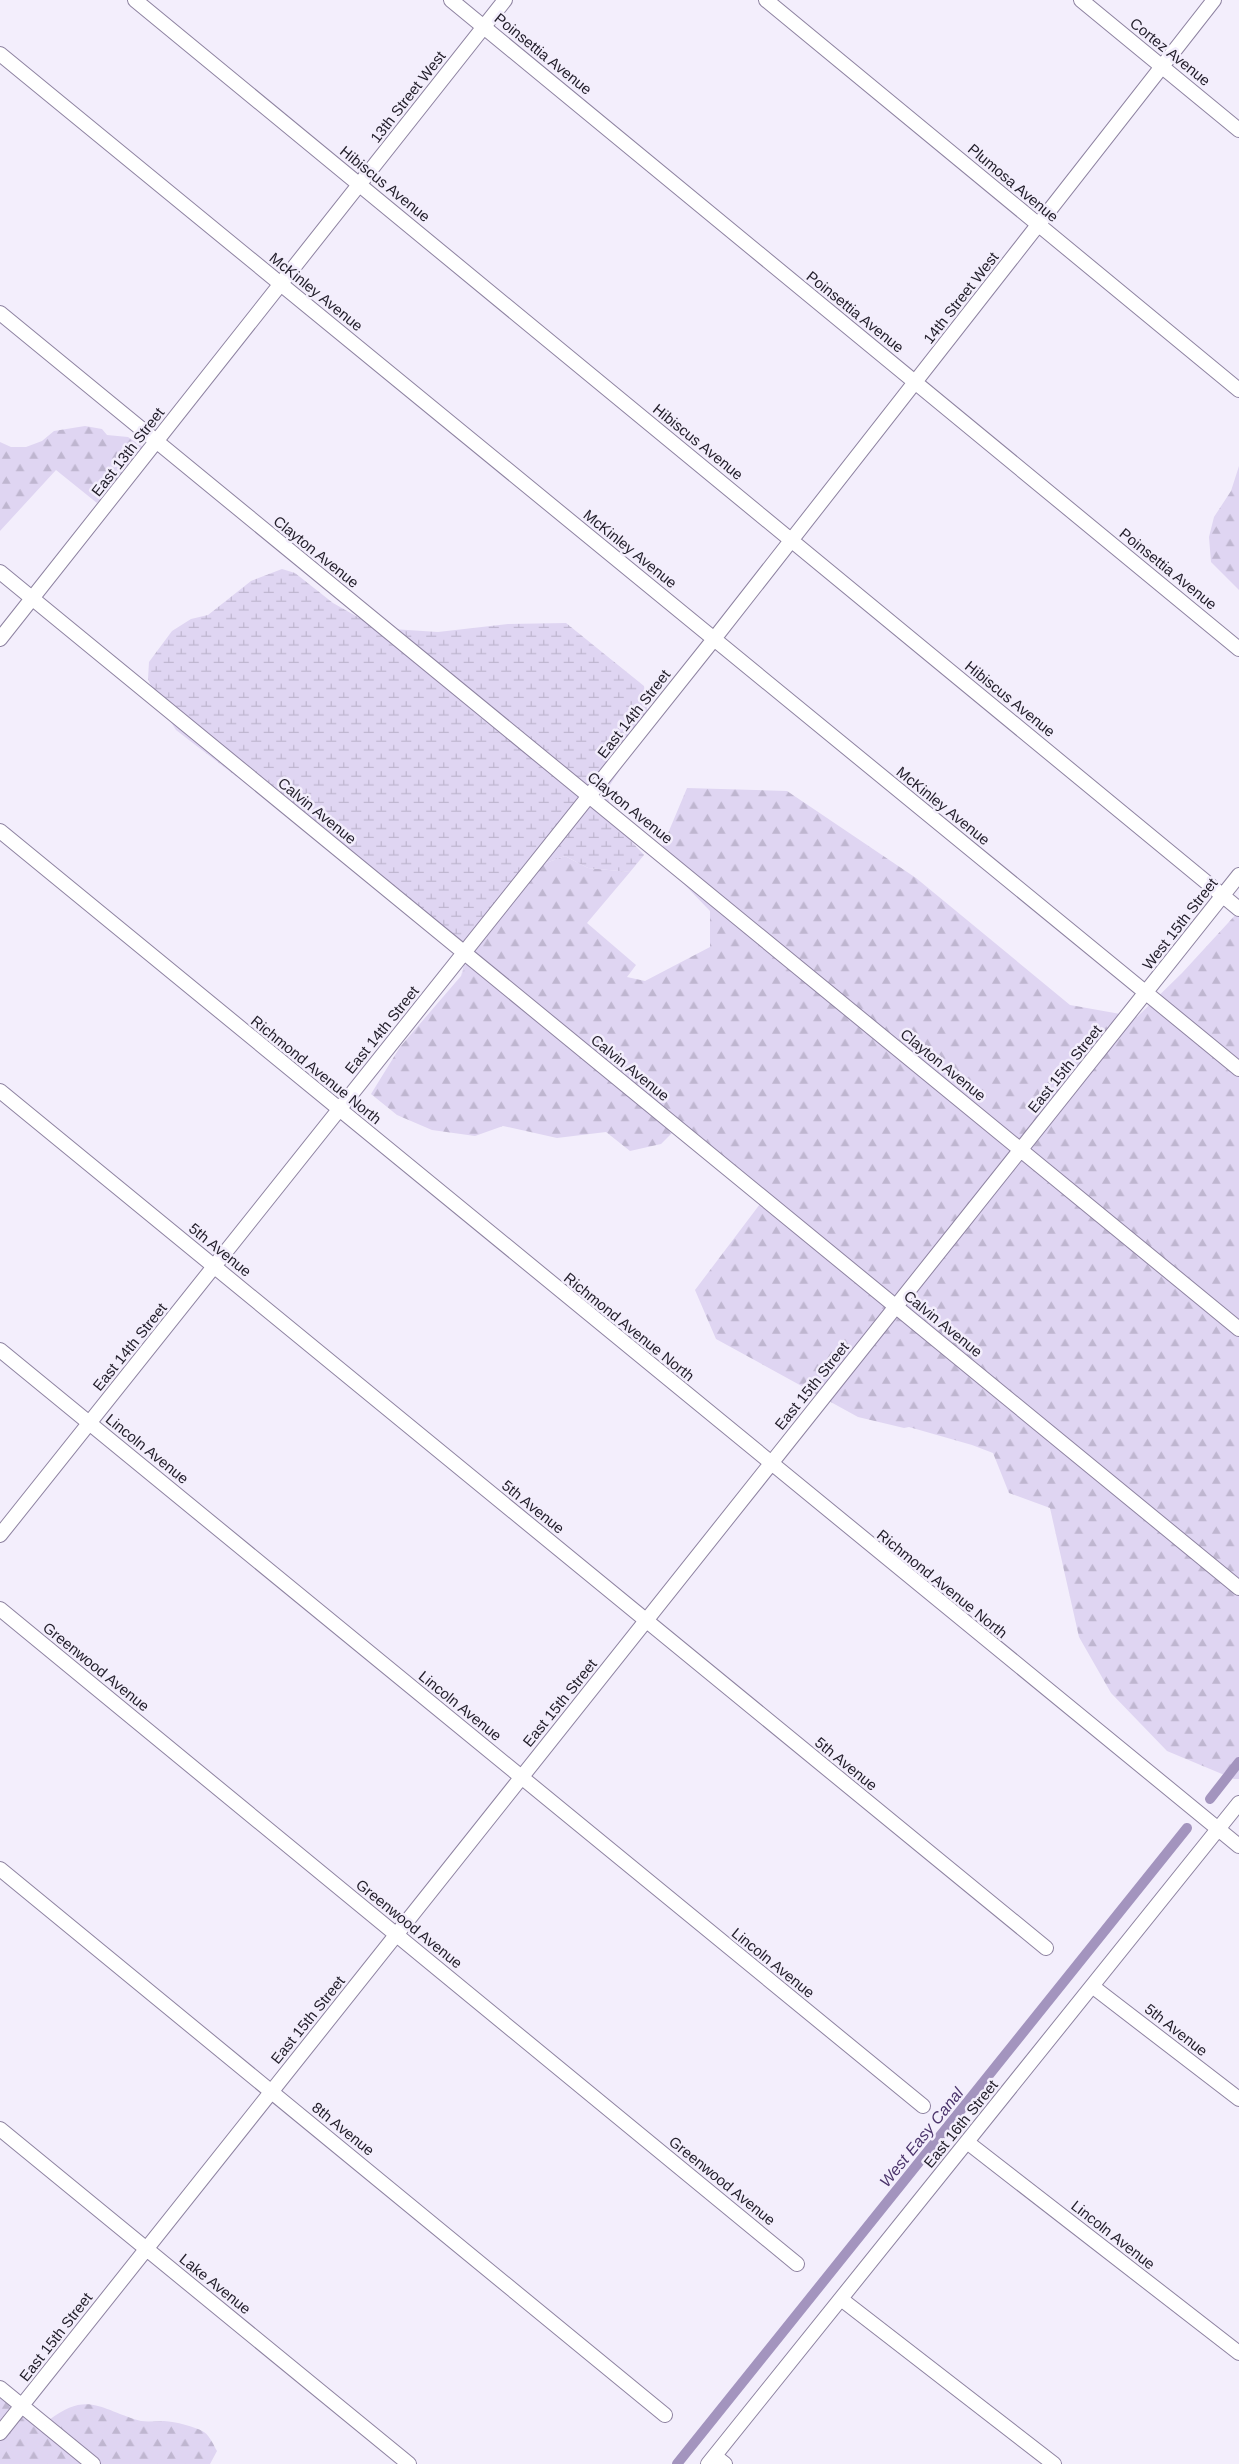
<svg xmlns="http://www.w3.org/2000/svg" width="1239" height="2464" font-family="Helvetica,sans-serif">
<style>
.forest{fill:url(#forest-firs)}
.wetland{fill:url(#wetland-marsh)}
.lines{fill:none;stroke-linecap:round;stroke-linejoin:round}
.canal{stroke:#a394be;stroke-width:10}
.minor-casing{stroke:#8e83a1;stroke-width:16}
.minor{stroke:#fff;stroke-width:14}
.labels{text-anchor:middle;stroke-width:5;stroke-linejoin:round;paint-order:stroke}
.street-label{font-size:15px;fill:#211d29;stroke:#f3eefc}
.water-label{font-size:16px;font-style:italic;fill:#4b346b;stroke:#f3eefc}
</style>
<defs>
<pattern id="forest-firs" width="22" height="20" patternUnits="userSpaceOnUse" patternTransform="scale(1.25)"><rect width="22" height="20" fill="#dfd5f2"/><path d="M5 1l3.5 6h-7zM16 11l3.5 6h-7z" fill="#bfb6d0"/></pattern>
<pattern id="wetland-marsh" width="20" height="14" patternUnits="userSpaceOnUse" patternTransform="scale(1.25)"><rect width="20" height="14" fill="#dfd5f2"/><path d="M1 5h8M5 5V1M11 12h8M15 12V8" fill="none" stroke="#bfb6d0"/></pattern>
</defs>
<rect width="100%" height="100%" fill="#f3eefc"/>
<!-- forest -->
<path class="forest" d="M85,426L102,429L107,435L128,437L143,447L123,474L97,503L56,470L0,531V442L11,447H26L42,441L54,431Z
M1239,466V590L1211,562L1209,537L1214,517L1231,491Z
M687,788L787,791L916,878L1070,1005L1137,1017L1182,973L1239,911V1779H1234L1167,1751L1111,1693L1079,1637L1050,1508L1009,1493L993,1453L972,1445L909,1427L904,1428L858,1417L716,1339L695,1290L760,1204L673,1132L661,1144L630,1151L606,1132L557,1138L503,1126L475,1136L432,1130L397,1115L371,1094L400,1047L461,976L481,929L521,872L565,856L588,868L630,872L587,923L636,965L627,977L645,981L710,947V911L658,857Z
M0,2397L49,2420C88,2390 101,2410 141,2421C148,2422 156,2421 164,2421C176,2422 194,2426 204,2432C210,2436 214,2446 217,2451L210,2464H0Z"/>
<!-- wetland -->
<path class="wetland" d="M282,569L295,573L333,603L377,628L438,632L508,624L566,623L644,686L649,725L608,788L611,819L644,855L630,872L588,868L565,856L521,872L481,929L461,976L467,954L176,730L158,702L148,679L149,662L172,631L191,619L208,615L251,581Z"/>
<g class="lines">
<!-- canal -->
<path class="canal" d="M1210,1799L1239,1762
M677,2464L1187,1828"/>
<defs>
<path id="minor" d="M135,0L1239,909
M451,0L1239,649
M766,0L1239,390
M1081,0L1239,130
M0,54L1239,1069
M0,313L1239,1329
M0,572L1239,1588
M0,639L505,0
M0,831L1239,1846
M0,1091L1046,1948
M0,1350L923,2106
M0,1535L714,639L1214,0
M0,1609L797,2264
M0,1869L665,2415
M1092,1986L1239,2099
M0,2129L409,2464
M967,2142L1239,2353
M841,2299L1054,2464
M0,2388L93,2464
M0,2433L1239,875
M715,2456L725,2464
M708,2464L1239,1803"/>
</defs>
<!-- minor casing -->
<use href="#minor" class="minor-casing"/>
<!-- minor -->
<use href="#minor" class="minor"/>
</g>
<g class="labels">
<!-- street labels -->
<g class="street-label">
<text transform="translate(1170 52) rotate(39)" y="5">Cortez Avenue</text>
<text transform="translate(543 54) rotate(39)" y="5">Poinsettia Avenue</text>
<text transform="translate(408 97) rotate(-52)" y="5">13th Street West</text>
<text transform="translate(1013 183) rotate(40)" y="5">Plumosa Avenue</text>
<text transform="translate(385 184) rotate(39)" y="5">Hibiscus Avenue</text>
<text transform="translate(316 292) rotate(39)" y="5">McKinley Avenue</text>
<text transform="translate(961 298) rotate(-52)" y="5">14th Street West</text>
<text transform="translate(855 312) rotate(39)" y="5">Poinsettia Avenue</text>
<text transform="translate(698 442) rotate(39)" y="5">Hibiscus Avenue</text>
<text transform="translate(128 452) rotate(-52)" y="5">East 13th Street</text>
<text transform="translate(630 549) rotate(39)" y="5">McKinley Avenue</text>
<text transform="translate(316 552) rotate(39)" y="5">Clayton Avenue</text>
<text transform="translate(1168 569) rotate(39)" y="5">Poinsettia Avenue</text>
<text transform="translate(1010 699) rotate(39)" y="5">Hibiscus Avenue</text>
<text transform="translate(634 714) rotate(-52)" y="5">East 14th Street</text>
<text transform="translate(943 806) rotate(39)" y="5">McKinley Avenue</text>
<text transform="translate(630 808) rotate(39)" y="5">Clayton Avenue</text>
<text transform="translate(317 811) rotate(39)" y="5">Calvin Avenue</text>
<text transform="translate(1180 924) rotate(-52)" y="5">West 15th Street</text>
<text transform="translate(382 1030) rotate(-51)" y="5">East 14th Street</text>
<text transform="translate(943 1065) rotate(39)" y="5">Clayton Avenue</text>
<text transform="translate(630 1068) rotate(39)" y="5">Calvin Avenue</text>
<text transform="translate(1065 1069) rotate(-51)" y="5">East 15th Street</text>
<text transform="translate(316 1070) rotate(39)" y="5">Richmond Avenue North</text>
<text transform="translate(220 1250) rotate(39)" y="5">5th Avenue</text>
<text transform="translate(943 1324) rotate(39)" y="5">Calvin Avenue</text>
<text transform="translate(629 1327) rotate(39)" y="5">Richmond Avenue North</text>
<text transform="translate(130 1347) rotate(-51)" y="5">East 14th Street</text>
<text transform="translate(812 1386) rotate(-51)" y="5">East 15th Street</text>
<text transform="translate(147 1449) rotate(39)" y="5">Lincoln Avenue</text>
<text transform="translate(533 1507) rotate(39)" y="5">5th Avenue</text>
<text transform="translate(942 1584) rotate(39)" y="5">Richmond Avenue North</text>
<text transform="translate(96 1667) rotate(39)" y="5">Greenwood Avenue</text>
<text transform="translate(560 1703) rotate(-51)" y="5">East 15th Street</text>
<text transform="translate(460 1706) rotate(39)" y="5">Lincoln Avenue</text>
<text transform="translate(846 1764) rotate(39)" y="5">5th Avenue</text>
<text transform="translate(409 1924) rotate(39)" y="5">Greenwood Avenue</text>
<text transform="translate(773 1963) rotate(39)" y="5">Lincoln Avenue</text>
<text transform="translate(308 2020) rotate(-51)" y="5">East 15th Street</text>
<text transform="translate(1176 2030) rotate(38)" y="5">5th Avenue</text>
<text transform="translate(961 2124) rotate(-51)" y="5">East 16th Street</text>
<text transform="translate(343 2129) rotate(39)" y="5">8th Avenue</text>
<text transform="translate(722 2181) rotate(39)" y="5">Greenwood Avenue</text>
<text transform="translate(1113 2235) rotate(38)" y="5">Lincoln Avenue</text>
<text transform="translate(215 2284) rotate(39)" y="5">Lake Avenue</text>
<text transform="translate(56 2337) rotate(-52)" y="5">East 15th Street</text>
</g>
<!-- water labels -->
<g class="water-label">
<text transform="translate(921 2137) rotate(-51)" y="6">West Easy Canal</text>
</g>
</g>
</svg>
